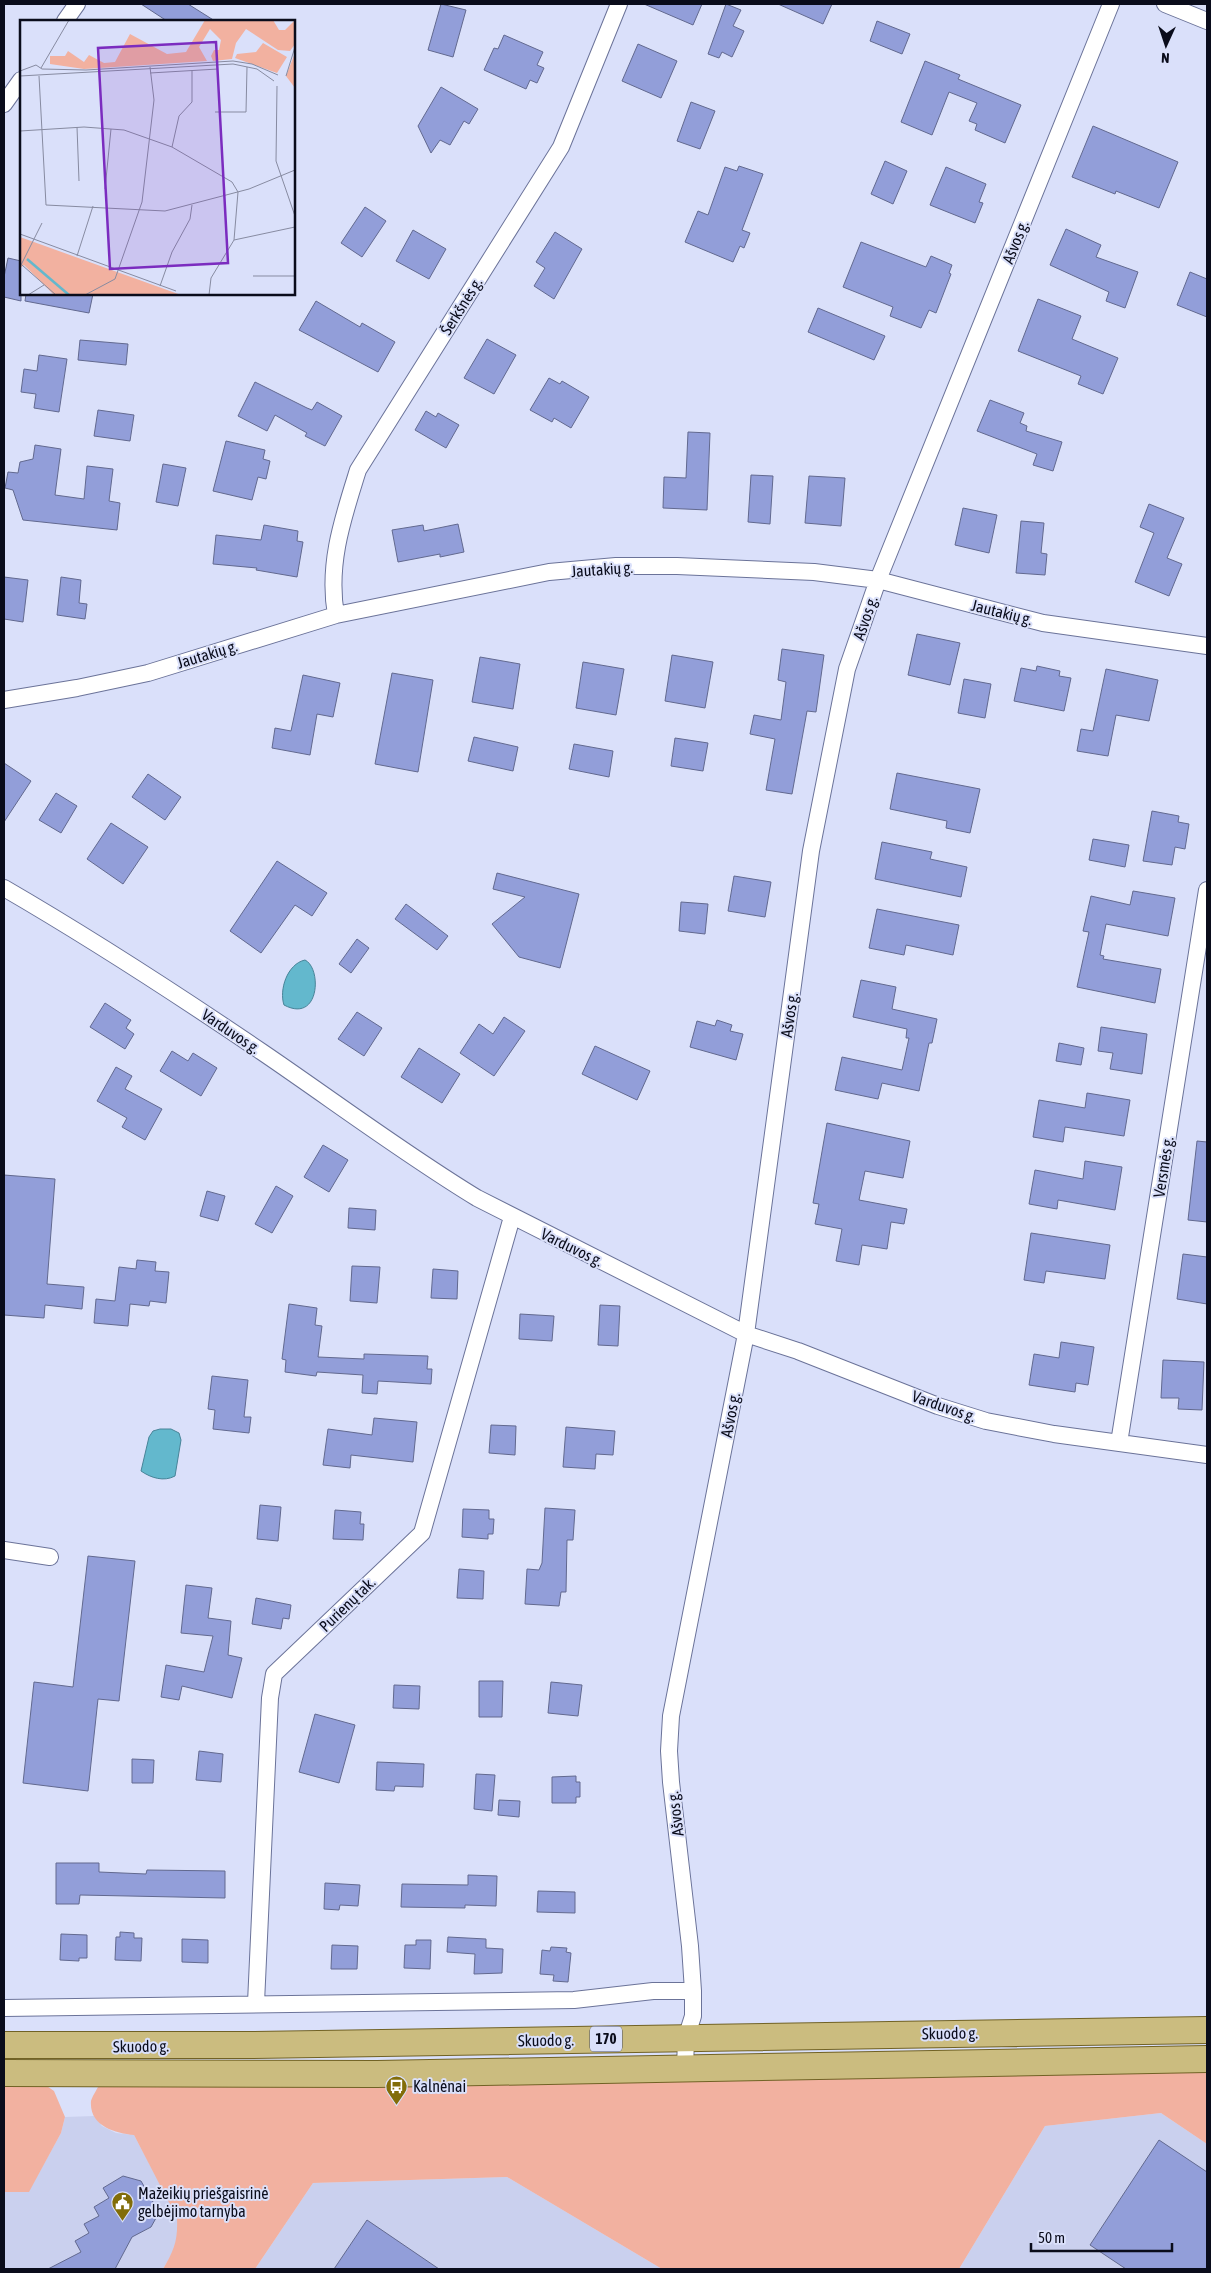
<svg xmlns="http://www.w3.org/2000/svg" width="1211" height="2273" font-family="'Asap Condensed',sans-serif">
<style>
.built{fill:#cad0ee}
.green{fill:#f2b1a0}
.water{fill:#63b8cd;stroke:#488498}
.building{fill:#929ed9;stroke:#62698f}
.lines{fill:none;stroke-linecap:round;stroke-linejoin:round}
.minor-casing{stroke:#6b7399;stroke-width:18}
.primary-casing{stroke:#716225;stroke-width:28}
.minor{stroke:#fff;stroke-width:16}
.primary{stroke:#cbbc7f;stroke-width:26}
.labels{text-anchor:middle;stroke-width:4;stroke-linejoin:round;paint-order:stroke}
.shield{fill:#dae0fa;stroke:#484c5e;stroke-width:1}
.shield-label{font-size:15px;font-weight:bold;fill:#0a0c1b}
.street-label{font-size:16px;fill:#0a0c1b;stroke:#dae0fa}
.poi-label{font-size:16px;fill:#0a0c1b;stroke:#dae0fa;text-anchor:start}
.inset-river{fill:none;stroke:#63b8cd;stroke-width:2.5}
.inset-road{fill:none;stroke:#878ba1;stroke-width:1}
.view{fill:#7b2cbf;fill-opacity:0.15;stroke:#7b2cbf;stroke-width:2.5}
.inset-edge{fill:none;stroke:#0a0c1b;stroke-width:2.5}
</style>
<rect width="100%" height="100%" fill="#dae0fa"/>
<!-- built -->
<path class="built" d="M1161,2113L1207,2144V2269H959L1045,2126Z
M94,2116L102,2126L116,2133L134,2135L178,2218V2233L175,2248L163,2269H4V2192L29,2191L61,2133L65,2117Z
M507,2177L662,2269H255L313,2183Z"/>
<!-- green -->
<path class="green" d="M1207,2071V2144L1161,2113L1045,2126L959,2269H662L507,2177L313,2183L255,2269H163C174,2250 178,2241 177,2218L134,2135C115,2133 89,2126 91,2101C92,2097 96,2091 98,2087Z
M4,2084H44L54,2091L65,2117L61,2133L29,2192H4Z"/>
<!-- water -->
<path class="water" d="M305,960C322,968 320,1024 284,1005C279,990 287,964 305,960Z
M160,1429H171L179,1433L181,1440L175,1476C164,1482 151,1478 141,1471L149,1437L153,1431Z"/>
<!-- building -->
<path class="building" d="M141,4H188L215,21H167Z
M441,4L466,10L453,57L428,50Z
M644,4H702L693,25Z
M726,4L741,10L733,26L744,31L732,57L722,52L719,58L708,54Z
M778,4H832L823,24Z
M877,21L910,34L902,54L870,41Z
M504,35L543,52L537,65L544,68L537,83L530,80L526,89L484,70L494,48L498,49Z
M638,44L677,61L661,98L622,81Z
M925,61L960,75L958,79L1021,105L1005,143L975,130L977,124L969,121L977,103L949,92L932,135L901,122Z
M441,87L478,109L469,124L464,121L450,145L440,140L431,153L418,126Z
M691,102L715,111L700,149L677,141Z
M1093,126L1178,162L1159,208L1116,191L1115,194L1072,177Z
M885,161L907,171L893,204L871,194Z
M739,166L763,174L742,230L750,233L744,248L740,246L733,262L685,242L698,211L708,215L725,167L737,171Z
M946,167L986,184L979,202L983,203L975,223L930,205Z
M365,207L386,221L362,257L341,243Z
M1066,229L1101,245L1096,257L1138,272L1125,308L1106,301L1109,292L1050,265Z
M413,230L446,249L429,279L396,261Z
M555,232L582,249L554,299L534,286L545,268L536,262Z
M861,242L926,267L931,256L952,265L949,273L951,274L936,313L929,310L921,328L890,316L893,307L843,287Z
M8,258L21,261V301L4,297V277Z
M1190,272L1207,279V317L1177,305Z
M26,294H93L89,313L25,301Z
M1038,299L1081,316L1072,339L1118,358L1103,394L1078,384L1081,376L1018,351Z
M316,301L360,327L362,323L395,342L378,372L299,330Z
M818,308L885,336L874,360L808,332Z
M487,339L516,355L494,394L464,378Z
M80,340L128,344L126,365L78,360Z
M39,355L67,359L59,412L34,408L36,394L21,392L24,369L37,371Z
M549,378L560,384L562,381L589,397L571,428L554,418L552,422L530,410Z
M255,382L307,408L312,410L317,402L342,416L325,446L305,436L307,433L275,415L267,431L238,416Z
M990,400L1024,413L1020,423L1027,426L1026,431L1062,442L1053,471L1033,465L1037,454L977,431Z
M98,410L134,415L130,441L94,436Z
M426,411L436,417L438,413L459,425L446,448L415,430Z
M688,432L710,433L707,510L663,508L664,477L686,478Z
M226,441L265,450L263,459L270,461L266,479L258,477L252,500L213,491Z
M35,445L61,449L55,495L84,499L87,466L113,469L109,501L120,503L117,530L23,520L13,490L5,488L8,472L18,473L20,462L33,459Z
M163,464L186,468L178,506L156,502Z
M751,475L773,476L770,524L748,522Z
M809,476L845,478L841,526L805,523Z
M1149,504L1184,518L1167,558L1182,564L1169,596L1135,582L1154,533L1140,527Z
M963,508L997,515L989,553L955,545Z
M1021,521L1044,523L1041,553L1047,554L1045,575L1016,573Z
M458,524L464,552L440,557V554L398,562L392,530L423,525L424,531Z
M264,525L298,531L297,541L303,542L297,577L256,570L257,568L213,564L216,535L261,540Z
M4,577L28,580L23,622L4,619Z
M61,577L81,580L79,603L87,604L85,619L57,615Z
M917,634L960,643L950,685L908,675Z
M782,649L824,655L816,712L807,711L792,794L766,790L775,739L750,734L754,715L781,720L786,682L778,680Z
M672,655L713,662L705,708L665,701Z
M480,657L520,664L513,709L472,702Z
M583,662L624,669L616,715L576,708Z
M1037,666L1060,671L1059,676L1071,678L1064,711L1014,701L1021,668L1036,671Z
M1106,669L1158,680L1149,721L1116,715L1108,756L1077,751L1081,729L1093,731Z
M392,673L433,680L418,772L375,764Z
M303,675L340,683L333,717L317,714L310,755L272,748L275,728L291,731Z
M964,679L991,684L985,718L958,713Z
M474,737L518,747L513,771L468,761Z
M675,738L708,743L703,771L671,766Z
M574,744L613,751L609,777L569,769Z
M4,763L31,781L4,822Z
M897,773L980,789L970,833L946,828L947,821L890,809Z
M148,774L181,797L165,820L132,797Z
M56,793L77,806L61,833L39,820Z
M1152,811L1179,816L1178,822L1189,824L1185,849L1175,847L1172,865L1143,861Z
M111,823L148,847L123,884L87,859Z
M1093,839L1129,845L1125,867L1089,860Z
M882,842L932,852L930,859L967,867L961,897L875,879Z
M277,861L327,893L312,916L295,905L261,953L230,931Z
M497,873L579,894L560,968L519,957L492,924L525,897L493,889Z
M734,876L771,882L765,917L728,911Z
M1133,891L1175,898L1168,936L1106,924L1100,955L1104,956L1103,959L1161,969L1155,1003L1077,987L1089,932L1083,931L1091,896L1130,905Z
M681,902L708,904L705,934L679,931Z
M406,904L448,936L437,950L395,919Z
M877,909L959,925L953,955L906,945L904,955L869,948Z
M357,939L369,948L351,973L339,964Z
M861,980L896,987L892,1009L937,1019L932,1043H929L919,1091L882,1083L878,1099L835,1090L842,1057L902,1070L909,1038H906L907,1029L853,1017Z
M105,1003L131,1020L126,1028L134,1034L125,1049L90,1027Z
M357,1012L382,1028L364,1056L338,1039Z
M504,1017L525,1031L494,1076L460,1053L479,1024L493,1034Z
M717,1020L732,1025L730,1031L743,1034L736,1060L690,1047L697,1021L715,1026Z
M1101,1027L1147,1034L1142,1074L1110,1069L1113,1053L1098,1051Z
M1059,1043L1084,1048L1081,1065L1056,1061Z
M595,1046L650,1071L637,1100L582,1074Z
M419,1048L460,1074L442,1103L401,1077Z
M172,1051L188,1061L193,1053L217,1068L201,1096L160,1071Z
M116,1067L132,1076L125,1089L162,1109L145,1140L122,1127L127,1118L97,1101Z
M1087,1093L1130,1100L1124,1136L1065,1127L1063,1142L1033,1137L1039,1100L1085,1108Z
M827,1123L910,1141L903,1178L865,1171L859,1200L907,1209L904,1224L891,1222L887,1249L862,1245L859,1265L836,1261L842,1229L815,1224L819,1204L813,1203Z
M1197,1141L1207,1142V1222L1188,1220Z
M323,1145L348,1160L329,1192L304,1177Z
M1085,1161L1122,1167L1115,1210L1058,1200L1057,1209L1029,1204L1035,1170L1083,1179Z
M4,1175L55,1179L47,1284L84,1287L82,1309L45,1305L44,1318L4,1315Z
M276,1186L293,1196L272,1233L255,1224Z
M207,1191L225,1196L218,1221L200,1216Z
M349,1208L376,1210L375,1230L348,1228Z
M1031,1233L1110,1245L1105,1279L1046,1271L1044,1283L1024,1280Z
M1183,1254L1207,1257V1304L1177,1299Z
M137,1260L156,1262L155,1271L169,1272L166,1303L150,1301L149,1306L130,1304L128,1326L94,1323L96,1299L115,1301L119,1267L136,1269Z
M352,1266L380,1267L377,1303L350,1301Z
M433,1269L458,1271L457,1299L431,1298Z
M289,1304L317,1308L315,1325L322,1326L318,1357L364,1359V1354L428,1356L427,1369H432L431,1384L378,1381L377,1394L362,1393L363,1375L317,1372L316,1376L285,1372L286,1360L282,1359Z
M600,1305L620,1306L618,1346L598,1345Z
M520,1314L554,1316L552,1341L519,1339Z
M1061,1342L1094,1347L1088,1385L1076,1383L1075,1392L1029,1385L1034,1354L1059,1358Z
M1163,1360L1204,1362L1202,1410L1178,1409L1179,1398H1161Z
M212,1376L248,1380L244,1417H251L249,1433L213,1429L215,1410L208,1409Z
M374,1418L417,1422L413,1462L351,1455L350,1468L323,1465L328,1429L372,1435Z
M491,1425L516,1426L515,1455L489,1453Z
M566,1427L615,1431L613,1455L596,1454L595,1469L563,1467Z
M260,1505L281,1507L278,1541L257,1539Z
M545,1508L575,1510L573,1540H567L566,1592H561L559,1606L525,1604L527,1569L539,1570L542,1563Z
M463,1509L489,1510V1519H494L493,1534H488V1539L462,1537Z
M335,1510L361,1512L360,1524H364L363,1540L333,1539Z
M88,1556L135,1561L119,1701L98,1699L88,1791L23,1783L34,1682L73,1687Z
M459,1569L484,1571L483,1599L457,1598Z
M186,1585L212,1588L208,1618L231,1621L228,1655L242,1658L232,1698L182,1686L179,1700L161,1697L166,1665L204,1672L213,1636L181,1633Z
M256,1598L291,1605L289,1619L283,1618L281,1629L252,1624Z
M479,1681H503L502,1717H479Z
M551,1682L582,1685L578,1716L548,1713Z
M394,1685L420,1686L419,1709L393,1708Z
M315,1714L355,1725L339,1783L299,1772Z
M199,1751L223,1754L221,1782L196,1780Z
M132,1759L154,1760L153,1783H132Z
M377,1762L424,1764L423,1787L395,1786L394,1791L376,1790Z
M476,1774L495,1775L492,1811L474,1809Z
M576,1776V1782H580V1797H576V1803H552V1777Z
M499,1800L520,1801L519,1817L498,1815Z
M56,1863H99V1872L146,1874L147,1870L225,1871V1898L80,1895L79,1904H56Z
M468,1875L497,1876L496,1906L465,1905V1908L401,1907L402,1884L468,1885Z
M325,1883L360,1885L358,1906L340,1905L339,1910L324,1909Z
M538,1891L575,1892V1913L537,1912Z
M120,1932L134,1933V1938H142L141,1961L115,1960L116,1937H120Z
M61,1934L87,1935V1958H79V1961L60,1960Z
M448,1937L486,1939V1948L503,1949L502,1973L474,1974L475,1954L447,1952Z
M182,1939L208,1940V1963L182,1962Z
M416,1940H431L430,1969L404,1968L405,1945H416Z
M332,1945L358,1946L357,1969H331Z
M551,1947L567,1948L566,1952L571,1953L568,1982L553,1981L554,1975L540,1974L542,1950L550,1951Z
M1159,2140L1207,2172V2269H1126L1090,2245Z
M123,2176L141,2181L157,2209L156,2218L151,2227L132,2237L115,2269H48L81,2252L75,2241L89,2233L84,2224L99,2216L94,2207L109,2198L103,2188Z
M367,2220L439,2269H334Z"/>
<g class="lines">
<defs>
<path id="minor" d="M1165,4L1207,21
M65,21L77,4
M4,104L21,80
M336,615C327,564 343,518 358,470L561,147L619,4
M4,700L77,688L148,673L336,615L549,572L616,566H677L814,572L878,580L1043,623L1207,646
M4,888C92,939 178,995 262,1052C334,1101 403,1153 477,1198L746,1334L798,1351L938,1406L986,1421L1054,1434L1207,1455
M1119,1443L1207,890
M4,1550L50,1557
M256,2003L270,1698L274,1674L422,1533L512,1217
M4,2008L574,2000L653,1991H693
M685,2069L686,2038L693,2016V1991L690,1946L671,1782L669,1751L671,1716L746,1334L811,851L847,669L878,580L1111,4"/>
<path id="primary" d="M4,2045H254L1207,2030
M4,2073L377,2074L1207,2059"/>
</defs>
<!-- minor casing -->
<use href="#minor" class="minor-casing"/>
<!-- primary casing -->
<use href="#primary" class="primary-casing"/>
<!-- minor -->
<use href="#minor" class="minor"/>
<!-- primary -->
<use href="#primary" class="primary"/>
</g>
<!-- icons -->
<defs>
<symbol id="bus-pin" viewBox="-11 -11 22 30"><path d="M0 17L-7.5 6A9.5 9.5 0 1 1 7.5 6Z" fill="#826d09" stroke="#dae0fa"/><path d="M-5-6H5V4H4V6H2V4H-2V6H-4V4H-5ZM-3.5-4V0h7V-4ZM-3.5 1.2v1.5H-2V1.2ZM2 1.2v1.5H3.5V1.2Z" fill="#fff"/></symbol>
<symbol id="civic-pin" viewBox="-11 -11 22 30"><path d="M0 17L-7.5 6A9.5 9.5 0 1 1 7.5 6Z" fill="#826d09" stroke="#dae0fa"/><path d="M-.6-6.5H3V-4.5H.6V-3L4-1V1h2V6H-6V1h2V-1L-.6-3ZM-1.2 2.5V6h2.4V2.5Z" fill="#fff"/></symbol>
</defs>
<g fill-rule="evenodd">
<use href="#bus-pin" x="384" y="2074" width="25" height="34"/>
<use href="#civic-pin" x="110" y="2190" width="25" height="34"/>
</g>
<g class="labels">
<!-- shield labels -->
<rect class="shield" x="590" y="2026.5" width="32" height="25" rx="4"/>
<g class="shield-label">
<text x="606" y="2044">170</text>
</g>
<!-- street labels -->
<g class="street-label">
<text transform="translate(1015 242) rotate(-68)" y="6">Ašvos g.</text>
<text transform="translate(461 306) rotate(-58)" y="6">Šerkšnės g.</text>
<text transform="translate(602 569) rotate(-4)" y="6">Jautakių g.</text>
<text transform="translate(1002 612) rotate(14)" y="6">Jautakių g.</text>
<text transform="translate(865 618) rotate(-71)" y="6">Ašvos g.</text>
<text transform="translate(207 654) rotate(-17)" y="6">Jautakių g.</text>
<text transform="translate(789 1015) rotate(-82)" y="6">Ašvos g.</text>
<text transform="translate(231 1031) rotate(34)" y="6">Varduvos g.</text>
<text transform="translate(1163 1167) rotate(-81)" y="6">Versmės g.</text>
<text transform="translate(572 1247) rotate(26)" y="6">Varduvos g.</text>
<text transform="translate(944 1406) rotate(19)" y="6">Varduvos g.</text>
<text transform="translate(730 1415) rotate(-79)" y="6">Ašvos g.</text>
<text transform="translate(347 1604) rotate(-44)" y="6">Purienų tak.</text>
<text transform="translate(675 1814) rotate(-97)" y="6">Ašvos g.</text>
<text transform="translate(950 2033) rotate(-1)" y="6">Skuodo g.</text>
<text transform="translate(546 2040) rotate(-1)" y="6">Skuodo g.</text>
<text transform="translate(141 2046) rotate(-1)" y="6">Skuodo g.</text>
</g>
<!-- poi labels -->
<g class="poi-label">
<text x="413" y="2092">Kalnėnai</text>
<text x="138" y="2199">Mažeikių priešgaisrinė<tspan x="138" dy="18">gelbėjimo tarnyba</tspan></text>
</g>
</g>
<!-- overview -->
<g transform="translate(20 20)">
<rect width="275" height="275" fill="#dae0fa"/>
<path d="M185,0H253L259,10H265L275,0V24L270,31L258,30L226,9L216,23L212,39L193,41L191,36L194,30H199L201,20L190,9L179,27L187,41L64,49L30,44V36H45L48,31L64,42L69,35L84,43L95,42L110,14L147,34L166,32ZM243,23L267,37L257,53L215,38L217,34L236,32ZM275,33V68L266,56ZM0,217L161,275H34L4,245L0,248Z" fill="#f2b1a0"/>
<path class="inset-river" d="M7,239L49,275"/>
<path class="inset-road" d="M21,48L49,0M22,49L66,50L213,41L232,44L258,55M0,51L16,45L22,49M130,53L198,49M0,56L213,44L237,49L254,61M19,56L26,185L145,191L229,169L275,150M266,56L275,27M257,66L256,141L275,196M195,92H226L227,47M57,107L59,161M0,111L64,107L104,110L152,127L212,162L218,172L214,220L191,258L189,275M152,127L159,96L172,82V50M85,169L91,109M0,214L156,271M214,220L275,207M57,236L73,186M2,245L36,275M0,247L22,203M233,256H275M140,266L152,232L170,199L172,185M8,275L24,265M65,275L95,259L122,182L134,80L130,47"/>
<path class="view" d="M196,22L208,243L90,249L78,28Z"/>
<rect width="275" height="275" class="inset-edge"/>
</g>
<!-- border -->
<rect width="1211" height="2273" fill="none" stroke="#0a0c1b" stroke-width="10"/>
<!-- north arrow -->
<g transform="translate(1166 45) rotate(183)" stroke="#dae0fa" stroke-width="4" paint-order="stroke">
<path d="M0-4L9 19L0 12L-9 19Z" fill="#0a0c1b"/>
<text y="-8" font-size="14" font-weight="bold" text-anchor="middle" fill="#0a0c1b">N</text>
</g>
<!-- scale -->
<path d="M1031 2243v8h141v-8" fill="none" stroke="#0a0c1b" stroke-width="2.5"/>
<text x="1038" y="2243" font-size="15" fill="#0a0c1b" stroke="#dae0fa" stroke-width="4" paint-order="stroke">50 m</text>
</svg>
